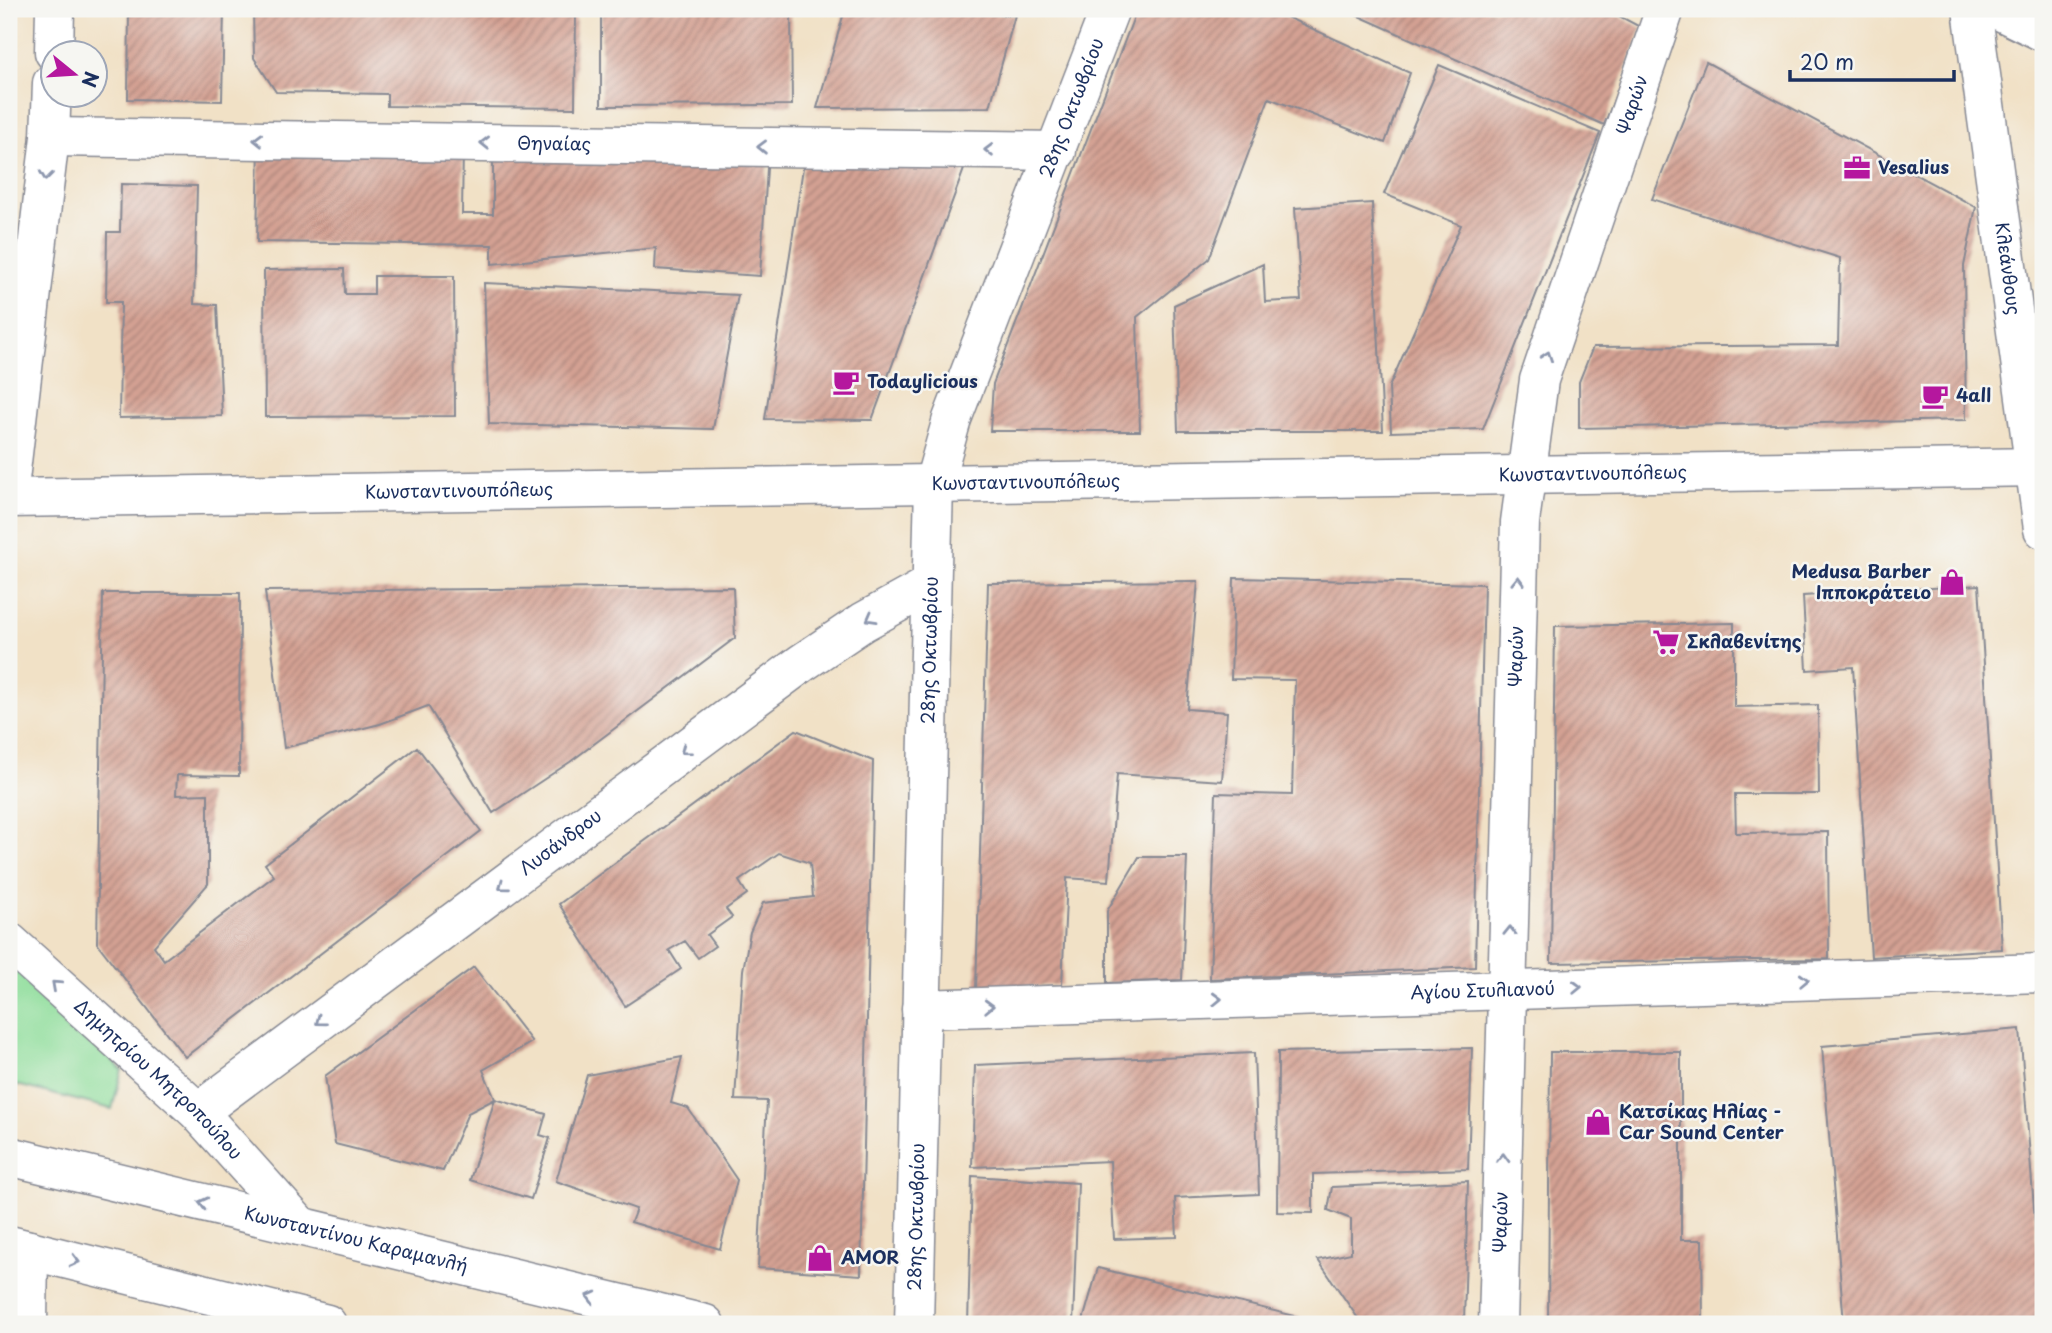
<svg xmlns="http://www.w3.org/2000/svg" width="2052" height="1333" font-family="'Playpen Sans',sans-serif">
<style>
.green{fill:#90de9c;stroke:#56867d;stroke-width:2}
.building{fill:url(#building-hatch)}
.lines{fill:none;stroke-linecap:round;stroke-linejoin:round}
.street-casing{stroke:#868892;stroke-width:41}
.secondary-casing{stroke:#868892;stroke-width:41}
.primary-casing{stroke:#868892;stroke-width:41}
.street{stroke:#fff;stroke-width:38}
.secondary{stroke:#fff;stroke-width:38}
.primary{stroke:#fff;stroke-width:38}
.oneway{stroke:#8d97ae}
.labels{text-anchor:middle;stroke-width:5;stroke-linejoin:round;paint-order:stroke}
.street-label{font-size:18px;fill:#1b2f5e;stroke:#f6f6f2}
.poi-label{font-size:18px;font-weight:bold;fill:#1b2f5e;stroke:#f6f6f2;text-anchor:start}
</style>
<defs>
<pattern id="building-hatch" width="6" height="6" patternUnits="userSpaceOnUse" patternTransform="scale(1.75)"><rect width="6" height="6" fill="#d4a193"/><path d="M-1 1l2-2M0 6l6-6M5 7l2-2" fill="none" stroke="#ab847b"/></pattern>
</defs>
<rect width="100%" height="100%" fill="#f6f6f2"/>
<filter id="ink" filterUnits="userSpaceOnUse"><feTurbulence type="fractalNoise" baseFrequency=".0143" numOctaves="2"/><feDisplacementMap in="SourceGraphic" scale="14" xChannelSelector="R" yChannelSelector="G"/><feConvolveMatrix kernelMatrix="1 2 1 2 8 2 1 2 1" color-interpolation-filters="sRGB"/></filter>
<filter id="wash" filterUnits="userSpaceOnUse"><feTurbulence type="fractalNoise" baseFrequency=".00686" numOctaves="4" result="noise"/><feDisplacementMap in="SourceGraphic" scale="28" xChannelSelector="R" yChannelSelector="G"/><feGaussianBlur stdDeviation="1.57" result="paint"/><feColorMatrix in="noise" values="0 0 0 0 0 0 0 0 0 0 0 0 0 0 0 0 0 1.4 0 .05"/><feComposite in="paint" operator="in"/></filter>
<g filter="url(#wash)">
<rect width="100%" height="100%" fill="#f1e1c6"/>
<!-- green -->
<path class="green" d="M19,971L29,974L122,1070L112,1109L9,1083V975Z"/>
<g id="blocks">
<!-- building -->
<path class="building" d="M129,9H224L222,101L128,99Z
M253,9H576L575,108L387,106V94L276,92L254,58Z
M601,9H791L792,105L601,106Z
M845,9L1015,15L990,107L817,108Z
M1137,9H1269L1410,73L1385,143L1269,98L1209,259L1137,317L1140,431H990L993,384Z
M1343,9H1606L1642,28L1604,125Z
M1706,62L1976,207L1964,266L1966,420L1579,428V382L1593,347L1838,345L1840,258L1652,199Z
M1439,65L1600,133L1483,429L1391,432L1389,387L1461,225L1384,194Z
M259,144L463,147L462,214H493V157L768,153L760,276L655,269L656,248L492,264V245L257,242Z
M806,148L971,150L872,420L765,419Z
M121,184L197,186L194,304L217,305L222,416L119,418L121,302H106L107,232H120Z
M1372,203L1383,431H1178L1174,305L1263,264L1265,302L1301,300L1295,208Z
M344,269L345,294H374V276H454L455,416L265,417L264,270Z
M484,283L738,295L713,429L489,424Z
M1234,578L1484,584L1475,967L1210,979L1216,793L1292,795L1295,680L1231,679Z
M1198,581L1187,709L1227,712L1222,781L1117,774L1109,881L1067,878L1062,985L976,989L988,583Z
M1979,585L2002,949L1871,957L1853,667L1807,670L1803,596Z
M733,587L735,638L570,762L493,813L428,706L380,724L284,748L265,591Z
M103,593H240L239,776L177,775L176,795L208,794V884L154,946L164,960L274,876L265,864L417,747L481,831L185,1057L97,943Z
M1734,623V707L1818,705L1819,794H1735L1736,833L1828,832L1829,959L1551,963L1555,626Z
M796,730L873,761L861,1275L758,1268L767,1101L735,1100L743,970L750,932L763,903L813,897L810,863L779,853L739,881L747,894L726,909L732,917L707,935L715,946L698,958L685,941L669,950L681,969L625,1006L559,904Z
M1139,857H1187L1182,980L1107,983V911Z
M474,967L532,1042L483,1070L495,1099L468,1113L443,1171L335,1144L325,1076Z
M2020,1029L2043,1324H1844L1822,1046Z
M1472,1048L1468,1169L1313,1174V1213L1277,1212L1278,1052Z
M1550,1052H1681V1240H1702L1703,1324H1548Z
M1254,1053L1259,1194L1175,1198L1177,1237L1114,1239L1110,1161L972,1167L975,1065Z
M682,1057L671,1103L688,1108L737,1180L720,1249L631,1222L636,1209L556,1181L587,1075Z
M495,1099L546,1114L540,1135L550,1138L531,1199L470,1180Z
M972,1176L1078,1183L1073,1324H968Z
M1468,1181L1464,1322L1362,1324L1318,1260L1351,1253V1219L1328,1210L1332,1187Z
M1098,1268L1324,1323V1324H1082Z"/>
</g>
</g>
<g filter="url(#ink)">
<use href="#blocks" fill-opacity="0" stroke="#868892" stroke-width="2"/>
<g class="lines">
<defs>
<g id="street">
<path d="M1996,9L2043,32"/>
<path d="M54,52L55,9"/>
<path id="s1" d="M50,137L1057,151"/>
<path d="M9,488L50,137L52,83"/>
<path id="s2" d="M9,942L198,1112L300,1226"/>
<path id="s3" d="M921,1009L2043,973"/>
<path id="s4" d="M198,1112L802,663L863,622L930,585"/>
<path d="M28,1324L29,1250"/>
<path id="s5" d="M1498,1324L1520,522L1539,380L1665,9"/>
</g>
<g id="secondary">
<path id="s6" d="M1972,9L2043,529"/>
<path id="s7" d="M9,498L2043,467"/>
<path id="s8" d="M914,1324L934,483L952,419L1110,9"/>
</g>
<g id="primary">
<path id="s9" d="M9,1156L705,1324"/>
<path d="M9,1245L327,1324"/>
</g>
</defs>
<!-- street casing -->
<use href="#street" class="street-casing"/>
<!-- secondary casing -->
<use href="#secondary" class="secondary-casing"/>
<!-- primary casing -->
<use href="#primary" class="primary-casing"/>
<!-- street -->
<use href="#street" class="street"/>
<!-- secondary -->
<use href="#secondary" class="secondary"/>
<!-- primary -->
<use href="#primary" class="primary"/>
</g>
<!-- one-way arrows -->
<defs><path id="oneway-chevron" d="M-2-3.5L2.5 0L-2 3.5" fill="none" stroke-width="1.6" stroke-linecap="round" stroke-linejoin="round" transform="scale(1.75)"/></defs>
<g class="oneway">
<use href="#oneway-chevron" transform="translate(258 140) rotate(-179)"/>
<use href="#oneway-chevron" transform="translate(485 143) rotate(-179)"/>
<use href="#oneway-chevron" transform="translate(762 147) rotate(-179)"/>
<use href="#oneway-chevron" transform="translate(989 150) rotate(-179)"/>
<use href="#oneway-chevron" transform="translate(46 176) rotate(97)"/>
<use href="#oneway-chevron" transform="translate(1547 356) rotate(-71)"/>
<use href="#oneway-chevron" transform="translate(1518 581) rotate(-89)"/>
<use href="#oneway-chevron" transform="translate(871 618) rotate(151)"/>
<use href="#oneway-chevron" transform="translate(685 750) rotate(143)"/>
<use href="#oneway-chevron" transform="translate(503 886) rotate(143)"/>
<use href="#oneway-chevron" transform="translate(1510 931) rotate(-89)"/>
<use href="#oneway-chevron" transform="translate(1804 980) rotate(-2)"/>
<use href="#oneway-chevron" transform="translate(56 985) rotate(-138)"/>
<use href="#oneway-chevron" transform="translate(1577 987) rotate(-2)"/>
<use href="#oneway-chevron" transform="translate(1217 999) rotate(-2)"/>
<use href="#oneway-chevron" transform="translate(989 1006) rotate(-2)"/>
<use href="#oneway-chevron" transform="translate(320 1021) rotate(143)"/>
<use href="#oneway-chevron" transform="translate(1503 1158) rotate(-88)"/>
<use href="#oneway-chevron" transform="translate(203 1203) rotate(-166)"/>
<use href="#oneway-chevron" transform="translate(75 1261) rotate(14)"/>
<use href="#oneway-chevron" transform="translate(591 1297) rotate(-166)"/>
</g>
</g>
<!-- icons -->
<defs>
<symbol id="office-bare" viewBox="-9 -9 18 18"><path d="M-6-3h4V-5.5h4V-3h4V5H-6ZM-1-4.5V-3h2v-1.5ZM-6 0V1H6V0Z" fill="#b5179e" stroke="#f6f6f2" stroke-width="2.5" paint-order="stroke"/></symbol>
<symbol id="cafe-bare" viewBox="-9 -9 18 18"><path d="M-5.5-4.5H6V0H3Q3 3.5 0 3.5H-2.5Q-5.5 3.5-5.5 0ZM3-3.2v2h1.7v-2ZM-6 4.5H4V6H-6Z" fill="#b5179e" stroke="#f6f6f2" stroke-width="2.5" paint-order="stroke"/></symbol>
<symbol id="shop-bare" viewBox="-9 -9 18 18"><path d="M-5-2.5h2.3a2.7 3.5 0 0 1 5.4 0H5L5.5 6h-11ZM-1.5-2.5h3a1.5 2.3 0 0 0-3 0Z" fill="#b5179e" stroke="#f6f6f2" stroke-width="2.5" paint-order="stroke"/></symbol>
<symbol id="supermarket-bare" viewBox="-9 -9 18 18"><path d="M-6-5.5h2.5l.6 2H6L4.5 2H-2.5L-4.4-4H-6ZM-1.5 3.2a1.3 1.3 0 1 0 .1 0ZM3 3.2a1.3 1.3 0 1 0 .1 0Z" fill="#b5179e" stroke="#f6f6f2" stroke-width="2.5" paint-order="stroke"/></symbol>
</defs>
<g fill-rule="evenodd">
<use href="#office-bare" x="1838" y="149" width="38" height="38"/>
<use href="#cafe-bare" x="827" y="363" width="38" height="38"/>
<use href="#cafe-bare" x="1916" y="377" width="38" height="38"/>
<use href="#shop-bare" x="1933" y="563" width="38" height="38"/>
<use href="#supermarket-bare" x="1647" y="623" width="38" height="38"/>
<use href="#shop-bare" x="1579" y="1103" width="38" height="38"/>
<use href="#shop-bare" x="801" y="1239" width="38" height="38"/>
</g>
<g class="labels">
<!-- street labels -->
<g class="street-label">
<text dy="6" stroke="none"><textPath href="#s5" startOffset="1236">Ψαρών</textPath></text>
<text dy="6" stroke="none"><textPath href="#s8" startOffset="1241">28ης Οκτωβρίου</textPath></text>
<text dy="6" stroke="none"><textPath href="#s1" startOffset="504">Θηναίας</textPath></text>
<text dy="6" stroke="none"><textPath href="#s6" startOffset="262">Κλεάνθους</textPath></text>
<text dy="6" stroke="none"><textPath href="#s7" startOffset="1584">Κωνσταντινουπόλεως</textPath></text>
<text dy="6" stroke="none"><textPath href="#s7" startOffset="1017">Κωνσταντινουπόλεως</textPath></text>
<text dy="6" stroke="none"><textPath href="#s7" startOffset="450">Κωνσταντινουπόλεως</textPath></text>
<text dy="6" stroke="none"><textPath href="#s8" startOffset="674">28ης Οκτωβρίου</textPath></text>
<text dy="6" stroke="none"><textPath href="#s5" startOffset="668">Ψαρών</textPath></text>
<text dy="6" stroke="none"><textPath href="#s4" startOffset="452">Λυσάνδρου</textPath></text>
<text dy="6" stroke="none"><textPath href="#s3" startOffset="562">Αγίου Στυλιανού</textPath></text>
<text dy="6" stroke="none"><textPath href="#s2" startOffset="203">Δημητρίου Μητροπούλου</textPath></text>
<text dy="6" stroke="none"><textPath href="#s8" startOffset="107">28ης Οκτωβρίου</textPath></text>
<text dy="6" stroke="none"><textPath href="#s5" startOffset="102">Ψαρών</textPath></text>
<text dy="6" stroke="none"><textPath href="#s9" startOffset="357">Κωνσταντίνου Καραμανλή</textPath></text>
</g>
<!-- poi labels -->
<g class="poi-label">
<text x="1878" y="174">Vesalius</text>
<text x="867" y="388">Todaylicious</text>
<text x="1956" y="402">4all</text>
<text x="1931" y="578" text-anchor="end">Medusa Barber<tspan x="1931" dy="21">Ιπποκράτειο</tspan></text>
<text x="1687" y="648">Σκλαβενίτης</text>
<text x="1619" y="1118">Κατσίκας Ηλίας -<tspan x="1619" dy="21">Car Sound Center</tspan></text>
<text x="841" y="1264">AMOR</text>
</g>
</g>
<!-- margin -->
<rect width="2052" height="1333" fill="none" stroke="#f6f6f2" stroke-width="35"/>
<!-- north arrow -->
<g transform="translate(74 74) rotate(108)"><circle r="33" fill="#f6f6f2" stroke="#9ea6b7" stroke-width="2"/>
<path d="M0-5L12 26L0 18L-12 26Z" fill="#b5179e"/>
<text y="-10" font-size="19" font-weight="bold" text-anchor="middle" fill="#1b2f5e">N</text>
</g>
<!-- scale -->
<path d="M1790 70v10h164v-10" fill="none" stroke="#1b2f5e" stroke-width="3.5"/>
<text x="1800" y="70" font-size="21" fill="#1b2f5e" stroke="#f6f6f2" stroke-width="5" paint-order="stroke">20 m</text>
</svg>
